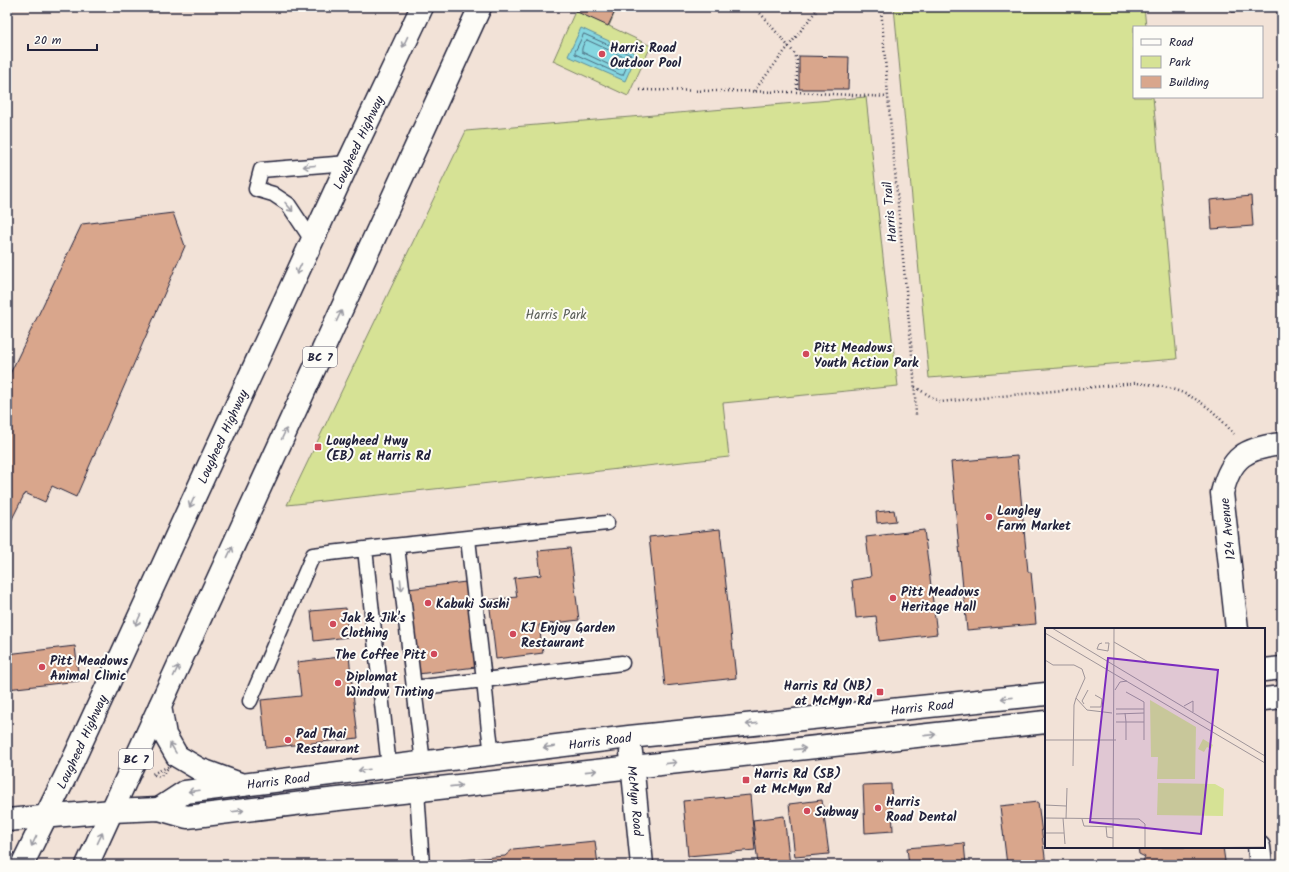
<svg xmlns="http://www.w3.org/2000/svg" width="1289" height="872" font-family="Kalam,sans-serif">
<style>
.green{fill:#d6e295;stroke:#7c8268}
.water{fill:#85d6e0;stroke:#5d8e9e}
.lines{fill:none;stroke-linecap:round;stroke-linejoin:round}
.shore{stroke:#4a6a7d;stroke-width:1}
.building{fill:#d9a68c;stroke:#22223b}
.lane-casing{stroke:#22223b;stroke-width:17}
.secondary-casing{stroke:#22223b;stroke-width:25}
.highway-casing{stroke:#22223b;stroke-width:25}
.path{stroke:#22223b;stroke-width:2.5;stroke-dasharray:1 3;stroke-linecap:butt}
.lane{stroke:#fdfcf7;stroke-width:14}
.secondary{stroke:#fdfcf7;stroke-width:22}
.highway{stroke:#fdfcf7;stroke-width:22}
.oneway{stroke:#9a9aa2}
.poi-dot{fill:#d1495b;stroke:#fdfcf7;stroke-width:1.5}
.labels{text-anchor:middle;stroke-width:4;stroke-linejoin:round;paint-order:stroke}
.shield{fill:#fdfcf7;stroke:#646373;stroke-width:1}
.shield-label{font-size:12px;font-weight:bold;fill:#22223b}
.poi-label{font-size:13px;font-weight:bold;fill:#22223b;stroke:#fdfcf7;text-anchor:start}
.street-label{font-size:13px;fill:#22223b;stroke:#fdfcf7}
.park-label{font-size:13px;fill:#585c56;stroke:#fdfcf7}
.inset-road{fill:none;stroke:#9f9599;stroke-width:1}
.view{fill:#7b2cbf;fill-opacity:0.15;stroke:#7b2cbf;stroke-width:2}
.inset-edge{fill:none;stroke:#22223b;stroke-width:2}
</style>
<rect width="100%" height="100%" fill="#f2e2d7"/>
<filter id="ink" filterUnits="userSpaceOnUse"><feTurbulence type="fractalNoise" baseFrequency=".025" numOctaves="2"/><feDisplacementMap in="SourceGraphic" scale="8" xChannelSelector="R" yChannelSelector="G"/><feConvolveMatrix kernelMatrix="1 2 1 2 8 2 1 2 1" color-interpolation-filters="sRGB"/></filter>
<g filter="url(#ink)">
<!-- green -->
<path class="green" d="M577,7H617L609,26L651,46L628,96L553,61Z
M894,7H1144L1146,27H1134V97H1153L1177,359L929,378Z
M866,97L888,304L898,386L723,403L729,457L287,505L466,131Z"/>
<!-- water -->
<path class="water" d="M581,28L637,54L625,81L568,56Z"/>
<g class="lines">
<!-- shore -->
<path class="shore" d="M584,34L631,55V57L623,75H621L575,54V52Z
M587,40L624,57L625,60L621,68L618,69L582,52C581,49 584,41 587,40Z"/>
</g>
<!-- building -->
<path class="building" d="M577,7H617L608,26L575,11Z
M1232,7H1269V8L1232,12Z
M799,56L849,57L848,89H799Z
M1251,196L1253,226L1212,229L1210,200Z
M1279,201H1282V220H1280Z
M173,213L185,246L76,497L52,486L45,502L25,493L9,525L7,524V380L82,224Z
M1017,456L1028,572H1031L1036,624L967,630L951,462Z
M894,510L896,521L877,523L876,512Z
M720,529L736,678L665,686L649,537Z
M924,530L937,634L879,641L876,616L856,618L852,580L871,577L866,537Z
M570,548L579,620L539,625L543,653L496,659L489,600L517,597L514,578L541,575L538,551Z
M466,582L476,667L418,674L408,589Z
M346,608L348,637L314,641L311,611Z
M75,646L79,681L7,689V654Z
M349,656L358,738L266,748L261,700L301,696L297,662Z
M891,784L893,831L865,833L863,785Z
M750,795L755,850L688,856L683,801Z
M822,800L829,854L795,857L789,804Z
M1038,802L1046,865H1007L1000,806Z
M784,816L790,865H758L753,820Z
M595,841L598,865H456L461,860L505,856L513,849Z
M964,843L966,865H909L907,848Z
M1138,847H1223L1225,861L1223,865H1141L1145,857L1139,854Z
M808,859L809,865H796L795,860Z"/>
<g class="lines">
<defs>
<path id="lane" d="M312,240L288,204L273,194L256,189L261,170L348,163
M397,546L423,763
M365,549L607,523
M413,688L484,680L468,539
M250,701L313,555L365,549L389,767
M492,754L489,731L484,680L622,663
M417,791L422,865"/>
<g id="secondary">
<path d="M1237,629L1222,493C1231,456 1246,448 1282,444"/>
<path d="M1264,670L1282,668"/>
<path d="M1264,699L1282,697"/>
<path id="s1" d="M631,752L642,865"/>
<path id="s2" d="M159,809L185,792L629,737L1046,694"/>
<path d="M7,820L112,811L159,809L187,817L320,801L1046,722"/>
<path d="M1259,847L1261,865"/>
</g>
<g id="highway">
<path d="M160,706L165,735L177,756L199,769L243,785"/>
<path id="s3" d="M22,865L70,767L348,163L422,7"/>
<path d="M87,865L480,7"/>
</g>
</defs>
<!-- lane casing -->
<use href="#lane" class="lane-casing"/>
<!-- secondary casing -->
<use href="#secondary" class="secondary-casing"/>
<!-- highway casing -->
<use href="#highway" class="highway-casing"/>
<!-- path -->
<path class="path" d="M755,7L795,54L797,60V92
M881,7L888,97L914,376L916,415
M640,90L797,92L888,97
M754,91L819,7
M915,387L940,402L1136,383C1166,386 1186,390 1211,410C1219,417 1227,426 1234,434
M170,766L160,777L152,774Z"/>
<!-- lane -->
<use href="#lane" class="lane"/>
<!-- secondary -->
<use href="#secondary" class="secondary"/>
<!-- highway -->
<use href="#highway" class="highway"/>
</g>
<!-- one-way arrows -->
<defs><path id="oneway-shaft" d="M-6 0H5M1.5-3L5.5 0L1.5 3" fill="none" stroke-width="1.6" stroke-linecap="round" stroke-linejoin="round"/></defs>
<g class="oneway">
<use href="#oneway-shaft" transform="translate(405 42) rotate(115)"/>
<use href="#oneway-shaft" transform="translate(309 166) rotate(175)"/>
<use href="#oneway-shaft" transform="translate(289 207) rotate(49)"/>
<use href="#oneway-shaft" transform="translate(299 269) rotate(115)"/>
<use href="#oneway-shaft" transform="translate(339 316) rotate(-65)"/>
<use href="#oneway-shaft" transform="translate(284 434) rotate(-65)"/>
<use href="#oneway-shaft" transform="translate(192 502) rotate(115)"/>
<use href="#oneway-shaft" transform="translate(230 552) rotate(-65)"/>
<use href="#oneway-shaft" transform="translate(401 585) rotate(84)"/>
<use href="#oneway-shaft" transform="translate(138 620) rotate(115)"/>
<use href="#oneway-shaft" transform="translate(176 671) rotate(-65)"/>
<use href="#oneway-shaft" transform="translate(1007 698) rotate(174)"/>
<use href="#oneway-shaft" transform="translate(752 724) rotate(174)"/>
<use href="#oneway-shaft" transform="translate(930 735) rotate(-6)"/>
<use href="#oneway-shaft" transform="translate(549 747) rotate(173)"/>
<use href="#oneway-shaft" transform="translate(173 748) rotate(-121)"/>
<use href="#oneway-shaft" transform="translate(800 749) rotate(-6)"/>
<use href="#oneway-shaft" transform="translate(671 763) rotate(-6)"/>
<use href="#oneway-shaft" transform="translate(364 770) rotate(173)"/>
<use href="#oneway-shaft" transform="translate(591 771) rotate(-6)"/>
<use href="#oneway-shaft" transform="translate(456 786) rotate(-6)"/>
<use href="#oneway-shaft" transform="translate(194 791) rotate(173)"/>
<use href="#oneway-shaft" transform="translate(238 811) rotate(-7)"/>
<use href="#oneway-shaft" transform="translate(100 838) rotate(-65)"/>
<use href="#oneway-shaft" transform="translate(34 841) rotate(116)"/>
</g>
</g>
<!-- markers -->
<g class="poi-dot">
<circle cx="602" cy="54" r="4"/>
<circle cx="806" cy="354" r="4"/>
<rect x="314" y="443" width="8" height="8" rx="2"/>
<circle cx="989" cy="517" r="4"/>
<circle cx="893" cy="598" r="4"/>
<circle cx="428" cy="603" r="4"/>
<circle cx="333" cy="624" r="4"/>
<circle cx="513" cy="634" r="4"/>
<circle cx="434" cy="654" r="4"/>
<circle cx="42" cy="667" r="4"/>
<circle cx="338" cy="683" r="4"/>
<rect x="876" y="688" width="8" height="8" rx="2"/>
<circle cx="288" cy="740" r="4"/>
<rect x="742" y="776" width="8" height="8" rx="2"/>
<circle cx="878" cy="808" r="4"/>
<circle cx="807" cy="811" r="4"/>
</g>
<g class="labels">
<!-- shield labels -->
<g class="shield">
<rect x="303" y="347" width="34" height="20" rx="3"/>
<rect x="119" y="749" width="34" height="20" rx="3"/>
</g>
<g class="shield-label">
<text x="320" y="361">BC 7</text>
<text x="136" y="763">BC 7</text>
</g>
<!-- poi labels -->
<g class="poi-label">
<text x="610" y="52">Harris Road<tspan x="610" dy="15">Outdoor Pool</tspan></text>
<text x="814" y="352">Pitt Meadows<tspan x="814" dy="15">Youth Action Park</tspan></text>
<text x="326" y="445">Lougheed Hwy<tspan x="326" dy="15">(EB) at Harris Rd</tspan></text>
<text x="997" y="515">Langley<tspan x="997" dy="15">Farm Market</tspan></text>
<text x="901" y="596">Pitt Meadows<tspan x="901" dy="15">Heritage Hall</tspan></text>
<text x="436" y="608">Kabuki Sushi</text>
<text x="341" y="622">Jak &amp; Jik's<tspan x="341" dy="15">Clothing</tspan></text>
<text x="521" y="632">KJ Enjoy Garden<tspan x="521" dy="15">Restaurant</tspan></text>
<text x="426" y="659" text-anchor="end">The Coffee Pitt</text>
<text x="50" y="665">Pitt Meadows<tspan x="50" dy="15">Animal Clinic</tspan></text>
<text x="346" y="681">Diplomat<tspan x="346" dy="15">Window Tinting</tspan></text>
<text x="872" y="690" text-anchor="end">Harris Rd (NB)<tspan x="872" dy="15">at McMyn Rd</tspan></text>
<text x="296" y="738">Pad Thai<tspan x="296" dy="15">Restaurant</tspan></text>
<text x="754" y="778">Harris Rd (SB)<tspan x="754" dy="15">at McMyn Rd</tspan></text>
<text x="886" y="806">Harris<tspan x="886" dy="15">Road Dental</tspan></text>
<text x="815" y="816">Subway</text>
</g>
<!-- street labels -->
<g class="street-label">
<text dy="5" stroke="none"><textPath href="#s3" startOffset="797">Lougheed Highway</textPath></text>
<text transform="translate(889 212) rotate(-95)" y="5">Harris Trail</text>
<text dy="5" stroke="none"><textPath href="#s3" startOffset="473">Lougheed Highway</textPath></text>
<text transform="translate(1227 529) rotate(-96)" y="5">124 Avenue</text>
<text dy="5" stroke="none"><textPath href="#s2" startOffset="773">Harris Road</textPath></text>
<text dy="5" stroke="none"><textPath href="#s3" startOffset="137">Lougheed Highway</textPath></text>
<text dy="5" stroke="none"><textPath href="#s2" startOffset="449">Harris Road</textPath></text>
<text dy="5" stroke="none"><textPath href="#s2" startOffset="125">Harris Road</textPath></text>
<text dy="5" stroke="none"><textPath href="#s1" startOffset="49">McMyn Road</textPath></text>
</g>
<!-- park labels -->
<g class="park-label">
<text x="556" y="319">Harris Park</text>
</g>
</g>
<!-- overview -->
<g transform="translate(1045 628)">
<rect width="220" height="220" fill="#f2e2d7"/>
<path d="M105,72L151,99L150,151H112L113,129H106ZM158,111L168,117L166,121L162,119L159,124L153,121ZM113,155L170,156L179,161L178,188L112,187Z" fill="#d6e295"/>
<path class="inset-road" d="M7,0L220,128M0,5L220,135M69,14L105,35M57,15L54,16L52,21L63,23L64,15H60M0,32L8,37H29L37,41L40,50L31,70M70,62L75,54L82,53M39,76L37,73L43,62M139,78L148,73V84M45,79H56L57,71L50,67M71,81H99V74L81,64M99,81V112M80,85L81,94H99M71,86L99,85M71,94H81V112M0,112H71M28,138L29,77L31,70L42,82L67,85M0,177L21,178M0,190L94,191L100,196V220M18,190L20,216M21,191L22,160M37,191L39,198L68,199M61,198L62,209L68,210M1,205H19M68,220L69,0M126,220L220,219"/>
<path class="view" d="M63,30L173,42L156,206L45,194Z"/>
<rect width="220" height="220" class="inset-edge"/>
</g>
<!-- margin -->
<rect width="1289" height="872" fill="none" stroke="#fdfcf7" stroke-width="24"/>
<rect x="12" y="12" width="1265" height="848" fill="none" stroke="#22223b" stroke-width="1.5" filter="url(#ink)"/>
<!-- legend -->
<rect x="1133" y="26" width="130" height="72" fill="#fdfcf7" stroke="#a5a5ac"/>
<rect x="1141" y="39" width="20" height="6" fill="#fdfcf7" stroke="#a5a5ac"/>
<text x="1169" y="46" font-size="12" fill="#22223b">Road</text>
<rect x="1141" y="56" width="20" height="12" fill="#d6e295" stroke="#a5a5ac"/>
<text x="1169" y="66" font-size="12" fill="#22223b">Park</text>
<rect x="1141" y="76" width="20" height="12" fill="#d9a68c" stroke="#a5a5ac"/>
<text x="1169" y="86" font-size="12" fill="#22223b">Building</text>
<!-- scale -->
<path d="M28 44v6h69v-6" fill="none" stroke="#22223b" stroke-width="2"/>
<text x="34" y="44" font-size="12" fill="#22223b" stroke="#fdfcf7" stroke-width="3" paint-order="stroke">20 m</text>
</svg>
